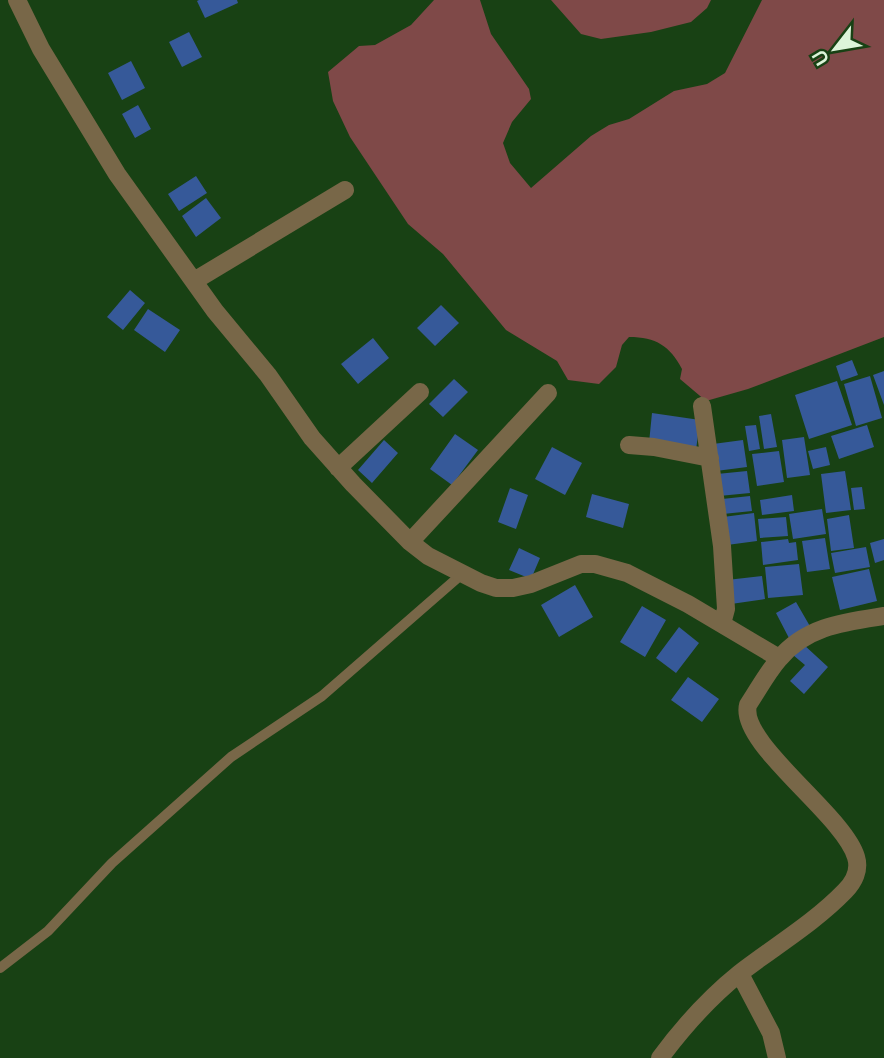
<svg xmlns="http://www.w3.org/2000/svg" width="884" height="1058" font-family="Lato,sans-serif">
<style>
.green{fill:#7f4948}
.building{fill:#365999}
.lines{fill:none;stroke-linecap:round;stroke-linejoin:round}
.service{stroke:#786748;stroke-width:10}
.minor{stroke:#786748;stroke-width:18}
</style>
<rect width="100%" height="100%" fill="#184114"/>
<!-- green -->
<path class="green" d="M434,0H480L491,34L529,89L531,99L512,122L503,143L510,163L531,188L591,136L609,125L629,119L674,91L707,84L725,73L762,0H884V337L748,389L706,401L680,379L682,369C670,346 656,337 629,337L622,345L616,367L599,384L568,380L557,361L506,330L443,254L408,224L350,137L333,101L328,72L359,46L375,45L411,25Z
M551,0H711L707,8L691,22L651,32L601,39L581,34Z"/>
<!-- building -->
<path class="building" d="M199,0H237L238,3L205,18L197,1Z
M189,32L202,57L182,67L169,42Z
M131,61L145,88L122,100L108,73Z
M138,105L151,129L135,138L122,114Z
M196,176L207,193L179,211L168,194Z
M206,198L221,218L196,237L182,216Z
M130,290L145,303L123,330L107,317Z
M441,305L459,323L435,346L417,328Z
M148,309L180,330L165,352L134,330Z
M373,338L389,358L358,384L341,364Z
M852,360L858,375L841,381L836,366Z
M884,371V405L873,375Z
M870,376L882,418L856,426L844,384Z
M454,379L468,392L443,417L429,404Z
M837,381L852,425L809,439L795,395Z
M652,413L700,420L696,450L649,443Z
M771,414L777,447L764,449L759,416Z
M756,425L760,449L749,451L745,426Z
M867,425L874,447L839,459L831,436Z
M455,434L478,450L452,485L430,469Z
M804,437L810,475L787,478L782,440Z
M384,440L398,453L372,483L358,470Z
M743,440L747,467L716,471L713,444Z
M552,447L582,463L565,495L535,479Z
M826,447L830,465L813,469L808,451Z
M779,451L784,482L757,486L752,454Z
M747,471L750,493L719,496L717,474Z
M845,471L851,510L826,513L821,474Z
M862,487L865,509L854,510L851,488Z
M510,488L528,495L516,529L498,522Z
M592,494L629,504L623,528L586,517Z
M792,495L794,511L762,515L760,500Z
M750,496L752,511L723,514L722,499Z
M822,509L826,534L793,539L789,514Z
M754,513L757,541L727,545L723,517Z
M849,515L854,548L831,551L827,519Z
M786,517L788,536L760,538L758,519Z
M825,538L830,569L807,572L802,541Z
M788,539L789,543L796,542L798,560L763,565L761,542Z
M884,539V560L875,563L870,543Z
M866,547L870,567L835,573L831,553Z
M519,548L540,558L531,579L509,570Z
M799,564L803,595L768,598L765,567Z
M869,569L877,601L840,610L832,577Z
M762,576L765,599L731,604L727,580Z
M575,585L593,617L559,637L541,605Z
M796,602L811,628L790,640L776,613Z
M642,606L666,620L645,657L620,642Z
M679,627L699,643L676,673L656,658Z
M803,644L828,667L804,694L790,681L805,665L793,655Z
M688,677L719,699L702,722L671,700Z"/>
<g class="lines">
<!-- service -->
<path class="service" d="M0,968L48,931L112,863L231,757L322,696L462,574"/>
<!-- minor -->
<path class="minor" d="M17,0L41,49L117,174L215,311L268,375L312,438L353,484L410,542L428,556L481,583L496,588H513L531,584L581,564H595L627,573L688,604L779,658
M194,281L345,190
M702,406L722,546L726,609L722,624
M629,445L654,447L710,458
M338,468L420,392
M410,542L548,393
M740,974L771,1033L777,1058
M660,1058C683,1027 710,997 740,973C775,946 814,923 845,891C854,882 860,870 856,857C844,815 738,743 748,705C758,690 767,673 779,659C806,626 845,622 884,616"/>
</g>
<!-- north arrow -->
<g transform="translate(835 49) rotate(239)" stroke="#184114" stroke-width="5" paint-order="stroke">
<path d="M0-5L12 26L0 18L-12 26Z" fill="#ddf4da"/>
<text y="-10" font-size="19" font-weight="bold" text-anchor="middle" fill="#ddf4da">U</text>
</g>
</svg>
